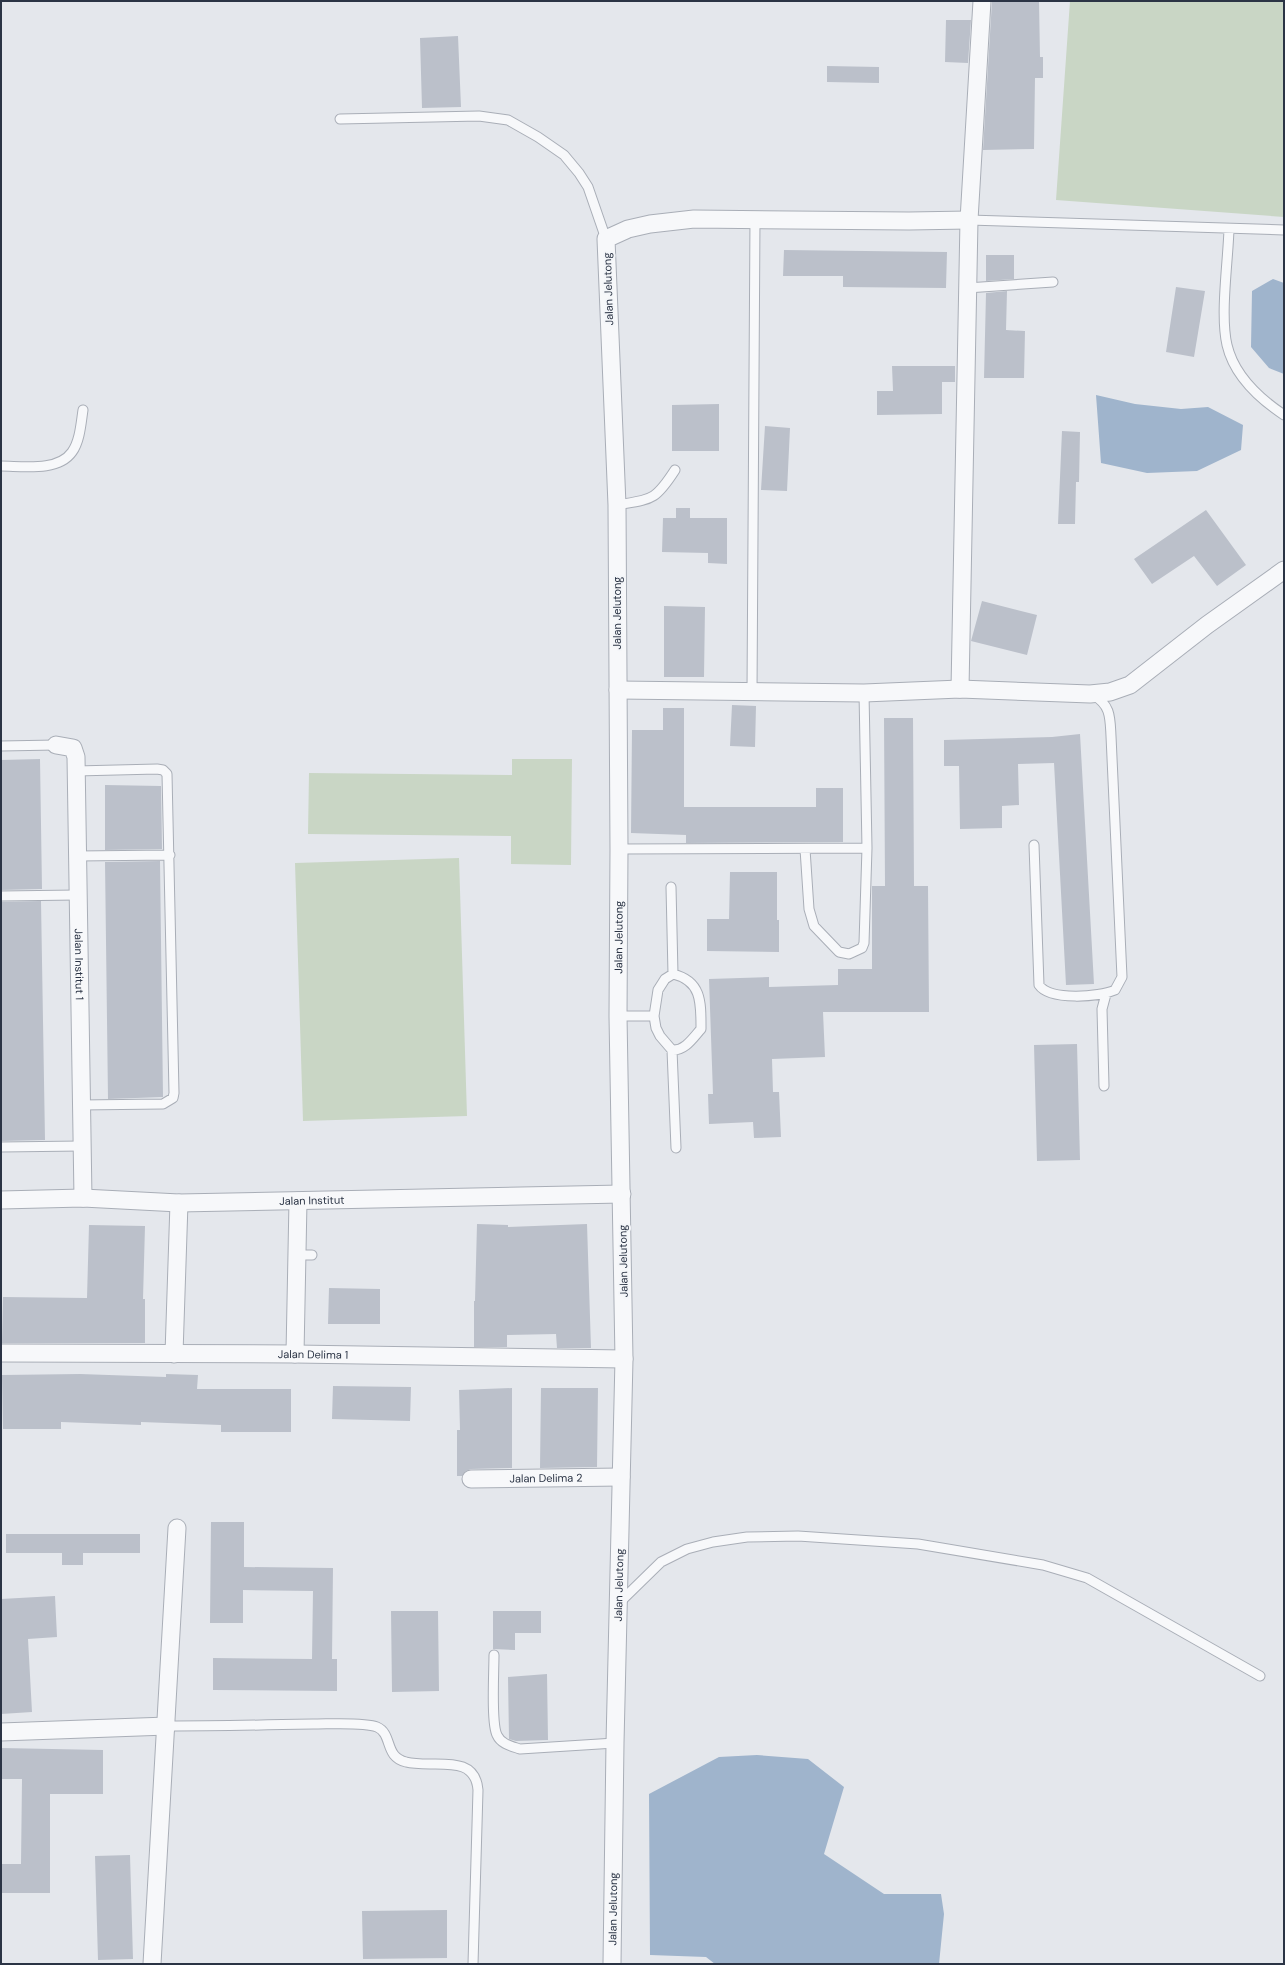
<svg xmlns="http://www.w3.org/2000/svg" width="1285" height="1965" font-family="'DM Sans',sans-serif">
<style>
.green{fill:#c9d6c5}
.water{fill:#9fb4cc}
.building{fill:#bbc0ca}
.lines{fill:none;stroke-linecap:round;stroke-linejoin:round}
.lane-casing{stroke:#a9aeb7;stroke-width:11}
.street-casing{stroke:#a9aeb7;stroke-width:19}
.lane{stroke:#f7f8fa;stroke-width:9}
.street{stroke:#f7f8fa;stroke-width:17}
.labels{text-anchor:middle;stroke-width:4;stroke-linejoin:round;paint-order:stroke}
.street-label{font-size:11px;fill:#2b3445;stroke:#f4f6f9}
</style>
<rect width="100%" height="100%" fill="#e4e7ec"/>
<!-- green -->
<path class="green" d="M1070,1H1284V217L1056,200Z
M512,759H572L571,865L511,864V836L308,834L309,773L512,775Z
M459,858L467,1116L303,1121L295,863Z"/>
<!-- water -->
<path class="water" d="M1273,279L1284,283V374L1269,368L1251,347L1252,291Z
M1096,395L1135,404L1181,409L1208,407L1243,425L1241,450L1197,471L1147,473L1101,463Z
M757,1755L808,1759L844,1787L824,1854L884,1894H941L944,1914L939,1964H715L706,1957L650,1955L649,1794L719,1757Z"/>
<!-- building -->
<path class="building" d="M992,1H1039L1040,57H1043V78H1035L1034,149L983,150Z
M946,20H971L968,63L945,62Z
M458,36L461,107L422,108L420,38Z
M827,66L879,67V83L827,82Z
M784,250L947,252L946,288L843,287V276H783Z
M986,255H1014V279L986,281Z
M1176,287L1205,291L1194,357L1166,352Z
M1007,291L1006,330L1025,331L1024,378H984L986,293Z
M892,366H955V382H942V414L877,415V391H893Z
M719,404V451H672V405Z
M765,426L790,428L787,491L761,490Z
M1062,431L1080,432L1079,482H1076L1075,524H1058Z
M676,508H690V518H727V564L708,563V553L662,552L663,518H676Z
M1206,510L1246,565L1217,586L1194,556L1152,584L1134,559Z
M982,601L1037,615L1027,655L971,641Z
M664,606L705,607L704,677H664Z
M732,705L756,706L755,747L730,746Z
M663,708H684V807H816V788H843V842L686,843V835L631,833L632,730H663Z
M884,718H913L914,886H928L929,1012H823L825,1057L772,1059L773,1092H779L781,1137L754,1138L753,1122L709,1124L708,1094H713L709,979L769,977V987L838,985V969H872V886H885Z
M1080,734L1094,984L1066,985L1054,763L1018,764L1019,805L1002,806V828L960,829L959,766H944V740L1052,737Z
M40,759L42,889L1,890V760Z
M105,785L161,786L162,849L105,850Z
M160,861L163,1097L108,1099L105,862Z
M730,872H777V920H779V952L707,951V919H729Z
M41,901L45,1140L1,1141V902Z
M1077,1044L1080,1160L1037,1161L1034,1045Z
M477,1224L508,1225V1227L587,1224L591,1348H557L556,1334L507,1335V1347H474V1301H475Z
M89,1225L145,1226L143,1299H145V1343H2L3,1297L87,1298Z
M329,1288L380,1289V1324H328Z
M80,1374L166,1377V1374L198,1375L197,1389H291V1432H221V1425L141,1422V1425L61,1422V1429H3L2,1375Z
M333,1386L411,1387L410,1421L332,1419Z
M512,1388V1468L471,1469L466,1471L462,1476H457V1430H460L459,1390Z
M541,1388H598L597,1467L540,1468Z
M211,1522H244V1567L333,1568L332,1659H337V1691L213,1690V1658L312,1659L313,1591L243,1590V1623H210Z
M6,1534H140V1553H83V1565H62V1553H6Z
M55,1596L57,1637L28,1639L32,1712L1,1714V1599Z
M391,1611H438L439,1691L392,1692Z
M493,1611H541V1633H515V1650L493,1649Z
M547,1674L548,1740L516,1741L509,1739L508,1677Z
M1,1748L103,1750V1794H50V1893H1V1864H21L22,1779H1Z
M130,1855L133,1959L98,1960L95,1856Z
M447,1910V1958L363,1959L362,1911Z"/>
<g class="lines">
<defs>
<path id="lane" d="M340,119L479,116L508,120L538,137L564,155L579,173L588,187L606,239
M969,220L1284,230
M1229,229C1228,262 1220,315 1227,345C1234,375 1260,399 1284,415
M967,288L1053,282
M1,466C22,466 58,472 72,452C80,441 81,423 83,410
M617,505C652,499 655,501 675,470
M752,692L755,219
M1,746L56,745
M76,771L157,769L163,770L167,774L174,1093L173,1098L163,1104L80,1105
M1034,845L1039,985C1050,1001 1099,997 1115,990L1122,977L1111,736C1110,718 1111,705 1093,695
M619,849L867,848
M805,849L809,909L814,926L839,952L849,954L862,948L864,943L867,848L864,693
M77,856L170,855
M671,887L673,974L665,979L658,990L654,1016L656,1028L660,1036L672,1050L676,1148
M1,896L77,895
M618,1016H654
M672,1050C685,1051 693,1038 701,1029C701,1003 702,981 673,974
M1104,1086L1102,1009L1106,994
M1,1147L81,1146
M297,1255H312
M619,1603L661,1562L687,1549L713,1542L747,1537L798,1536L918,1544L1043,1565L1087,1578L1260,1676
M494,1655C494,1671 491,1723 497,1735C501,1744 511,1746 520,1749L615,1743
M167,1726C217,1726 266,1725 316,1724C330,1724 365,1722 377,1727C393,1734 384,1757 406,1762C432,1769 475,1752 478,1790L473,1964"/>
<g id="street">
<path d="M960,689L969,220L982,1"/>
<path d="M618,690L864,693L960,689L1090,694L1110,692L1130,685L1207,625L1284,570"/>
<path id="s1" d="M56,745L73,748L76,757L83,1198"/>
<path id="s2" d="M1,1200L83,1198L179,1203L622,1194"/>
<path id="s3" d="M1,1353L295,1354L624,1359"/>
<path d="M174,1354L179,1203"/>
<path d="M295,1354L298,1201"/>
<path id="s4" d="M471,1479L621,1477"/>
<path d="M1,1732L167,1726"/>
<path d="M152,1964L177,1528"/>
<path id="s5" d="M612,1964L615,1743L624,1359L618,1016L619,849L617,505L606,239L628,229L650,224L694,219L909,221L969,220"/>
</g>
</defs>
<!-- lane casing -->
<use href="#lane" class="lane-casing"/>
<!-- street casing -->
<use href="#street" class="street-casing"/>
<!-- lane -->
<use href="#lane" class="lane"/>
<!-- street -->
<use href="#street" class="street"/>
</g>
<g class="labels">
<!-- street labels -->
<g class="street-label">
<text transform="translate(608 289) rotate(-92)" y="4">Jalan Jelutong</text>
<text transform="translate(617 613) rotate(-90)" y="4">Jalan Jelutong</text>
<text dy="4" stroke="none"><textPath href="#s5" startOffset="1027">Jalan Jelutong</textPath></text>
<text dy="4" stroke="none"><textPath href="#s1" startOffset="234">Jalan Institut 1</textPath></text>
<text dy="4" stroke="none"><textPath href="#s2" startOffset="311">Jalan Institut</textPath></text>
<text transform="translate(623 1261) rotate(-91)" y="4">Jalan Jelutong</text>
<text dy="4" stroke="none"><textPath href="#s3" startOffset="312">Jalan Delima 1</textPath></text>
<text dy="4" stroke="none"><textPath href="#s4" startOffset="75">Jalan Delima 2</textPath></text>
<text dy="4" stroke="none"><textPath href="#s5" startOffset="379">Jalan Jelutong</textPath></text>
<text dy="4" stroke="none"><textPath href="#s5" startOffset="55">Jalan Jelutong</textPath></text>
</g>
</g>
<!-- border -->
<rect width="1285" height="1965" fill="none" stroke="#2b3445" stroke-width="4"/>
</svg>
